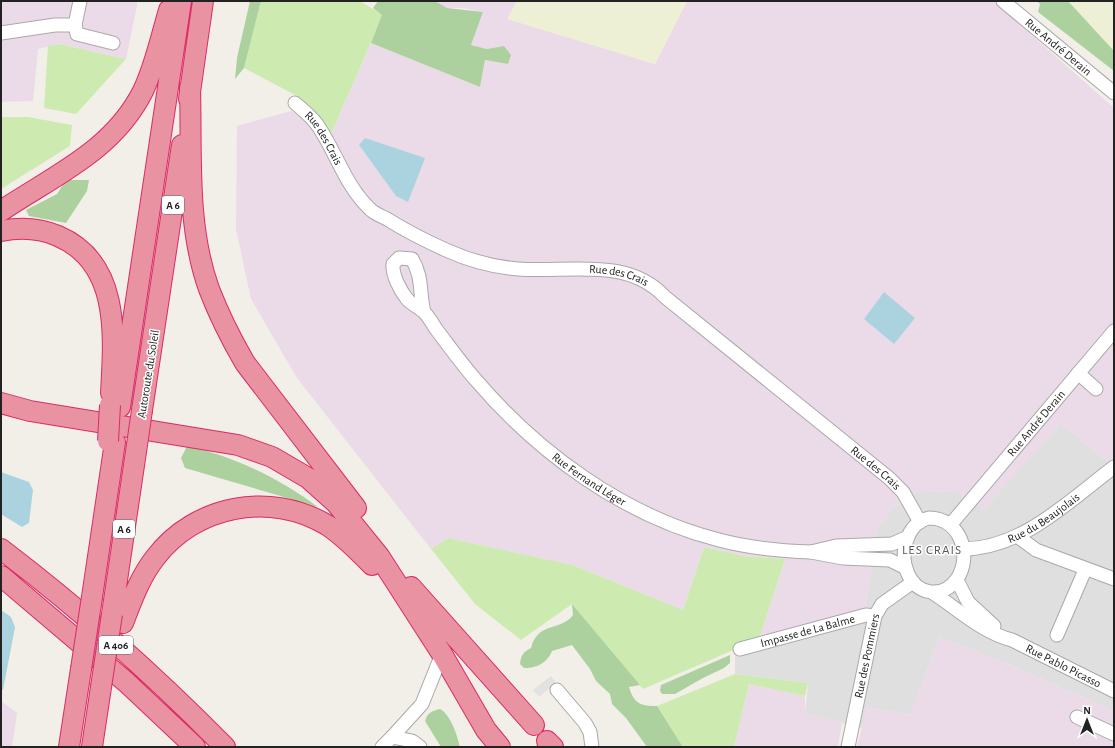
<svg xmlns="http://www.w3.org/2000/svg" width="1115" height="748" font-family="'Alegreya Sans',sans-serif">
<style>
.residential{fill:#e0dfdf}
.industrial{fill:#ebdbe8}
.farmland{fill:#eef0d5}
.grass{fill:#cdebb0}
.forest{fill:#add19e}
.parking{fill:#e2e2e2}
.water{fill:#aad3df}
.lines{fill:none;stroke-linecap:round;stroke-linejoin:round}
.minor-casing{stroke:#a9a9a9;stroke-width:15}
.highway-casing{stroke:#dc2a67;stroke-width:22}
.minor{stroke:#fff;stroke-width:13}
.highway{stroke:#e892a2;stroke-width:20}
.highway-bridge-casing{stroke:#dc2a67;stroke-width:22;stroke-linecap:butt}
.highway-bridge{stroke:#e892a2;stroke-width:20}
.labels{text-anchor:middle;stroke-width:3;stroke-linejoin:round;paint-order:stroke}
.shield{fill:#fff;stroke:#646464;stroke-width:1}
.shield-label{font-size:11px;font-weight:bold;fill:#222}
.street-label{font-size:12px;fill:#222;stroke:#fff}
.neighbourhood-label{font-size:13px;letter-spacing:1px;fill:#555;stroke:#fff}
</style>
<rect width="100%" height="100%" fill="#f2efe9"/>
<!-- residential -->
<path class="residential" d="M1061,423L1107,462L1114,456V711L1010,665L939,637L911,715L867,707L863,728L805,714L808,683L735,674V648L759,639L865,608L877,529L893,508L919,491L958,492L984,509Z"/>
<!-- industrial -->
<path class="industrial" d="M1,1H138L126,59L59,44L38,49L33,101L1,102Z
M435,1H517L508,19L655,64L687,1H993L1114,108V456L1107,462L1061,423L984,510L958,492L919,491L893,508L877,529L865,608L759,639L785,559L743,556L704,547L683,610L573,565L448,538L431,549L297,378L251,299L236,229L237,126L291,111L331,134L371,43L480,87L485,60L508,64L504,46L487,49L471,45L483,12L462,8H447Z
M939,637L1010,665L1114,711V747H857L867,707L911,715Z
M749,684L805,696V714L842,723L838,747H734Z
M1,701L17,713L12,747H1Z"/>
<!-- farmland -->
<path class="farmland" d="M517,1H687L655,64L507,19Z
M1068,1H1114V51L1109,47Z"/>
<!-- grass -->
<path class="grass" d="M261,1H360L383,15L331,134L297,96L244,68Z
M59,44L126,59L76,114L44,108L48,46Z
M1,117H28L72,125L70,146L1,189Z
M448,538L573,565L683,610L704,547L743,556L785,559L759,639L643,689L572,604L521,640L475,604L431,549Z
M735,674L808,683L805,696L749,684L734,747H683L657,706Z"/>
<!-- forest -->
<path class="forest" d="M250,1H261L244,68L235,79L237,58Z
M378,1H435L447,8L483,12L471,45L487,49L504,46L511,55L508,64L485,60L480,87L371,43L382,15L373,8Z
M1037,1H1068L1114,51V71L1038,12L1040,4Z
M66,180H89L87,191L66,223L29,216L26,210L57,194Z
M187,446C236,457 278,478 318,507L185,468L181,458Z
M572,604L640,685L629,687C634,704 641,706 657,706L683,747H647L626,718L612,704L610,694L596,681L590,669L572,645L552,651C548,662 536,669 524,668L520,664C521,655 523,652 531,648C538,621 560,632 573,615Z
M730,655V663L724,668L703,678L675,694H662L660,691L661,685Z
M440,709C451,715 457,735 460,747H441L425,721C428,712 432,711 440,709Z"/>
<!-- parking -->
<path class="parking" d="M551,676L556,683L539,697L533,690Z"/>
<!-- water -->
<path class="water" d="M365,138L425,158L408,202L396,196L359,145Z
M884,292L915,318L894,344L864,319Z
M1,472L29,482L33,490L29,523L22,527L1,514Z
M1,610L11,617L15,627L3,690L1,689Z"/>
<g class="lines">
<defs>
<g id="minor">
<path id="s1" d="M1003,1L1114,93"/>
<path d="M75,25L80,1"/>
<path d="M1,33L55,25H75L77,34L113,43"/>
<path id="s2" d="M295,103C304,111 314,118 320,129C337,155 346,186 369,208C373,213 381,216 387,219C406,231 426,241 446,250C468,260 494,267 518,269C568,273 627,256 665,297L889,478L903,492L920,522"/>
<path id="s3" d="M424,312C419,292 423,277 412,259L399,258L393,264C392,275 400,290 407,299C411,304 419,307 424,312C429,317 432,323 436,329C449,346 461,363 475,379C538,453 624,516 719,540C749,548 780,551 811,552"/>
<path d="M1078,373L1096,389"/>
<path d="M929,518C960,518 973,555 957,579C943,599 917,595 908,574C899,555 906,523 929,518Z"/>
<path id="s4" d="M951,524L1114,331"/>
<path d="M1017,536L1036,550L1114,579"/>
<path id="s5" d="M963,549C1022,549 1070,500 1114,467"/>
<path d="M906,568L890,560L843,558L811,552L836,546L892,544L908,537"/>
<path d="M957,580L968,602L994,626"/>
<path id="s6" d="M933,593C958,609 983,633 1012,640L1114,691"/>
<path d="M1057,635L1085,570"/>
<path id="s7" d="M740,649L866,615L875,616"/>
<path d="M557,690L585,723L590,732L592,747"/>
<path d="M1077,717L1114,734"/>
<path d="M392,737L422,704L442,654"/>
<path d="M382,747L392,737L412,741L420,747"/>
<path id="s8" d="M848,747L875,616L882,604L913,582"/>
</g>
<path id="highway" d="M190,87C192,154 186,225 209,289C219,315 231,339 245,363L356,508
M189,99L203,1
M1,211C53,176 113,151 143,91C155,66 161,37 169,10
M1,231C21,227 39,228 58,236C121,263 114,337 111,393
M1,403L30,411L238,445L272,457L308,478L336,503L379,556L442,654L486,730L500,747
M120,407L181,1
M142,410L182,145
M1,549C80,609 155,676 225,747
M1,576L126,682L195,747
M411,587L534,725
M92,597L115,442
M112,614L137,445
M123,623C132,600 140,577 155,558C195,505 270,491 327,525C344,536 358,551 372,565
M547,741L553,747
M69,747L81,669
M92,747L101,687"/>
</defs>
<!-- minor casing -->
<use href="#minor" class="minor-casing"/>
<!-- highway casing -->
<use href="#highway" class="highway-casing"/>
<!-- minor -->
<use href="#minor" class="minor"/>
<!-- highway -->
<use href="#highway" class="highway"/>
<defs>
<path id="highway-bridge" d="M108,441L110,405
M137,445L142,410
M81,669L92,597
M101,687L112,614"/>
</defs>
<!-- highway-bridge casing -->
<use href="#highway-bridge" class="highway-bridge-casing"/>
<!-- highway-bridge -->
<use href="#highway-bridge" class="highway-bridge"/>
</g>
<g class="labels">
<!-- shield labels -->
<g class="shield">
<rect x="162" y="196" width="22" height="18" rx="3"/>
<rect x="113" y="520" width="22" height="18" rx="3"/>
<rect x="99" y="636" width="34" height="18" rx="3"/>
</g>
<g class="shield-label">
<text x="173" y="209">A 6</text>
<text x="124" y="533">A 6</text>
<text x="116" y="649">A 406</text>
</g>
<!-- street labels -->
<g class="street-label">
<text dy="4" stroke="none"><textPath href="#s1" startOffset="72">Rue André Derain</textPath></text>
<text dy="4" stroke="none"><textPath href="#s2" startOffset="46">Rue des Crais</textPath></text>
<text dy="4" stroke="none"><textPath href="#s2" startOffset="394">Rue des Crais</textPath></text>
<text transform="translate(148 374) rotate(-81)" y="4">Autoroute du Soleil</text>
<text dy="4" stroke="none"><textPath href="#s4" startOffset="132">Rue André Derain</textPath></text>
<text dy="4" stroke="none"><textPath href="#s2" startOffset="718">Rue des Crais</textPath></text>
<text dy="4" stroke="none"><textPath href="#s3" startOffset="373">Rue Fernand Léger</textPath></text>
<text dy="4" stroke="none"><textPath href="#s5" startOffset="88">Rue du Beaujolais</textPath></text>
<text dy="4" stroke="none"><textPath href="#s7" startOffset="70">Impasse de La Balme</textPath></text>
<text dy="4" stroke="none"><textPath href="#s8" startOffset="93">Rue des Pommiers</textPath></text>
<text dy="4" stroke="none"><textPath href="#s6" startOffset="150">Rue Pablo Picasso</textPath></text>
</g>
<!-- neighbourhood labels -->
<g class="neighbourhood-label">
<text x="932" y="554">LES CRAIS</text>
</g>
</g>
<!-- border -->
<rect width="1115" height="748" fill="none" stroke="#222222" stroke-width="4"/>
<!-- north arrow -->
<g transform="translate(1087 720)" stroke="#ffffff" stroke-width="3" paint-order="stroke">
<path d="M0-3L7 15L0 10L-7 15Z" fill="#222222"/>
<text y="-6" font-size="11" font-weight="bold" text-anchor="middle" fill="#222222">N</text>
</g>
</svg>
